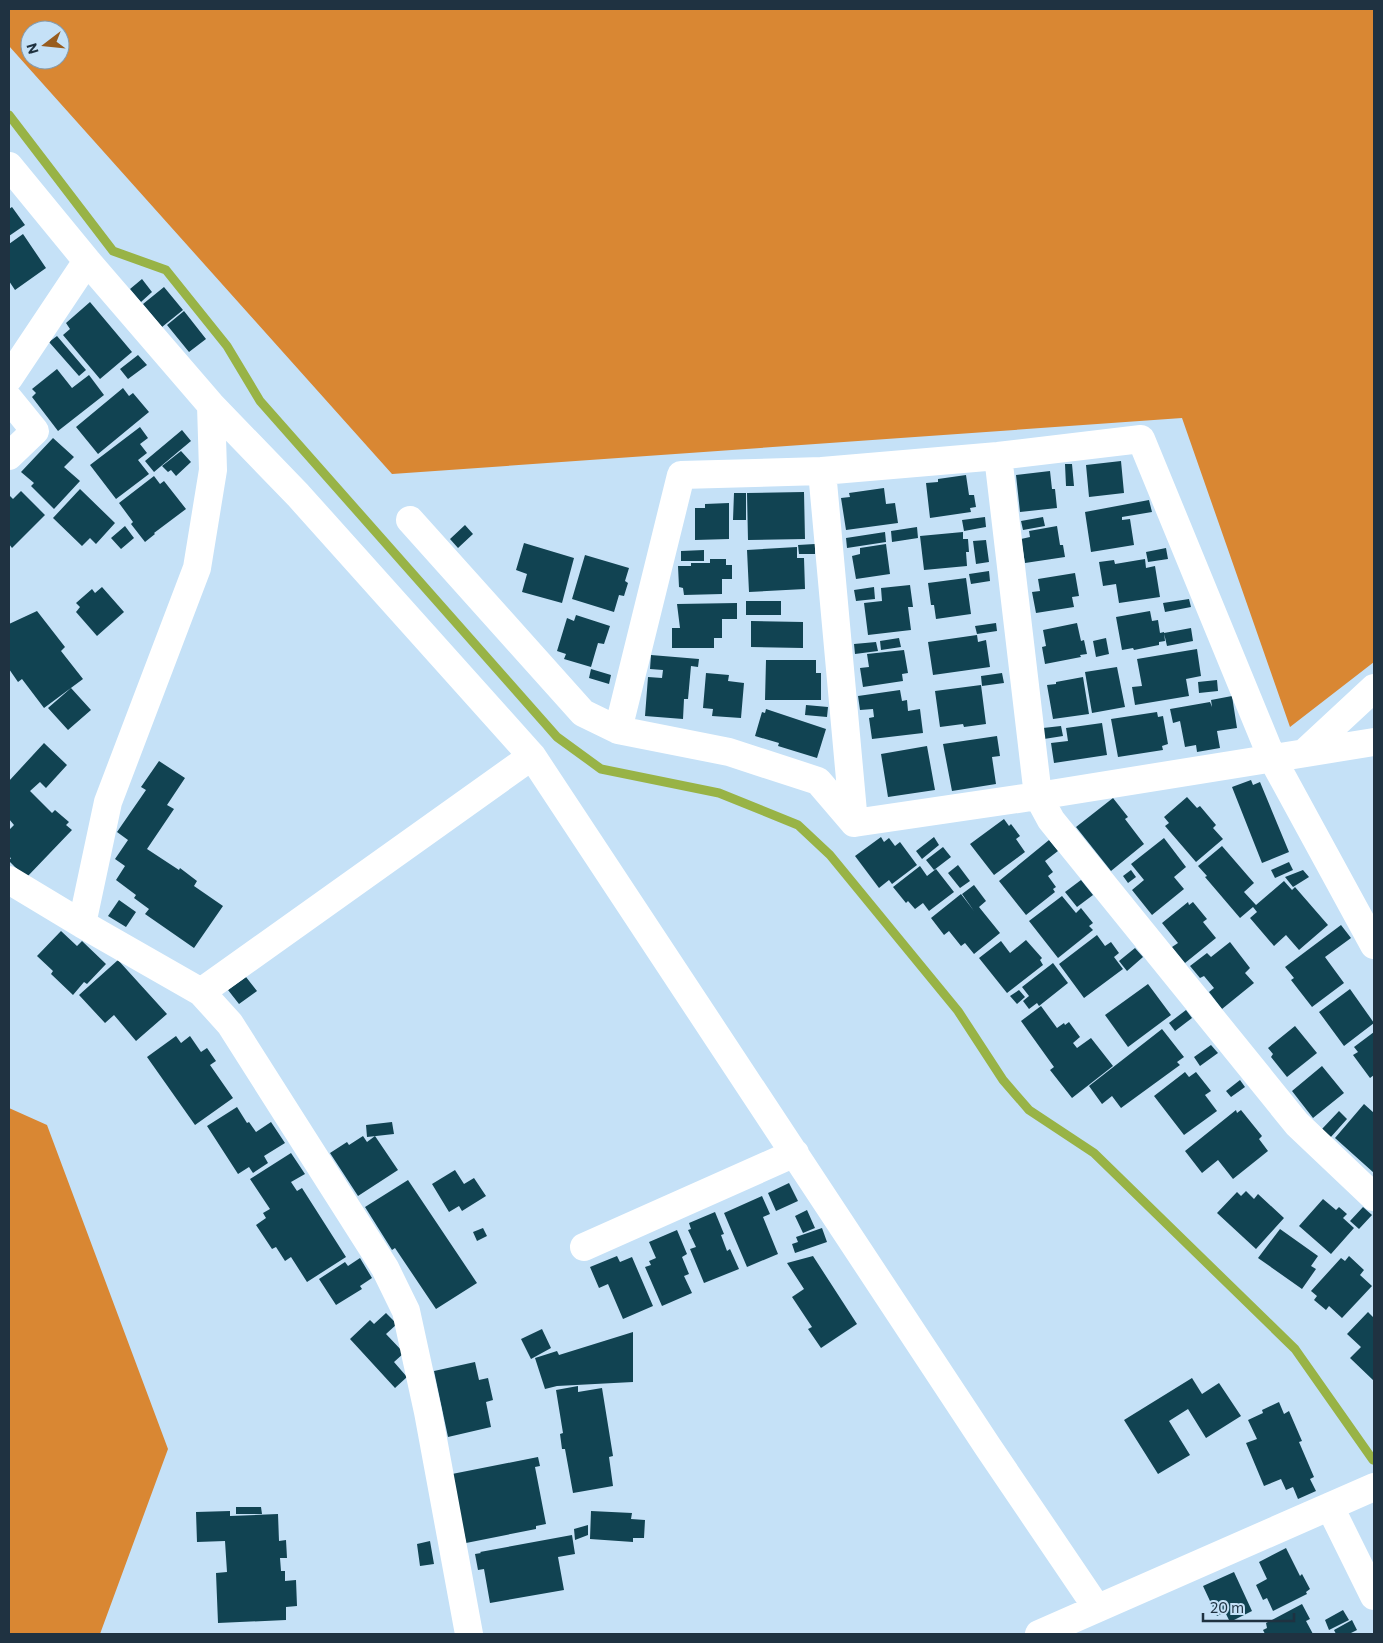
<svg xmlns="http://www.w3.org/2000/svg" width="1383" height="1643" font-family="Commissioner,sans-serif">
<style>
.forest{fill:#d98733;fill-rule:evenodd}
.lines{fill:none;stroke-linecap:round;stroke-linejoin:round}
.stream{stroke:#98b346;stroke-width:9}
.building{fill:#114352}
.minor{stroke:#fff;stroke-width:28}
</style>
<rect width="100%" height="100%" fill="#c5e1f7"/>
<!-- forest -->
<path class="forest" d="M9,9H1374V662L1290,727L1182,418L392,474L9,46ZM30,30H60V60H30Z
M9,1108L47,1125L168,1449L100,1634H9Z"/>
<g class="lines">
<!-- stream -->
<path class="stream" d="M9,115L113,251L166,270L227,346L260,401L557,737L601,769L719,793L798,825L830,855L958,1011L1003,1080L1029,1110L1094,1153L1295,1349L1373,1460"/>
</g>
<!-- building -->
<path class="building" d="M12,207L25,225L9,236V209Z
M23,234L46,268L15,290L9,281V244Z
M142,279L152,292L141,302L130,289Z
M164,287L183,310L162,327L143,304Z
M90,302L132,352L100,379L63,335L70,329L66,323Z
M184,311L206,339L189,352L167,325Z
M57,336L86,370L79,376L49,342Z
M138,355L147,365L128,379L120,369Z
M57,369L72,388L89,375L104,395L58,431L32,397L36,393L32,389Z
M123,388L129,396L133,393L149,412L98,454L76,427Z
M140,427L148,438L140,444L147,453L138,460L149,474L116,499L90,465Z
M182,430L191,441L154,472L145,461Z
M53,438L74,457L64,467L80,481L54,509L31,486L34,483L21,472Z
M181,451L191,462L176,476L171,470L168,472L162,466Z
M1121,461L1124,493L1089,497L1086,465Z
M1065,464H1072L1074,486H1066Z
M1050,471L1052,489H1055L1057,508L1020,512L1016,475Z
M966,475L969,495H974L976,507L970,508L971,512L930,518L926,483L938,482V479Z
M154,476L160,484L164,481L186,509L154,533L155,534L145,542L131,524L133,522L119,503Z
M884,488L886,504L895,503L898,523L846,530L841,498L850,497L849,493Z
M80,489L115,523L96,544L90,538L82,546L53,518Z
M21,491L45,515L12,548L9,544V495L13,499Z
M804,492L805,539L748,540L747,493Z
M734,493H746V520H733Z
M1149,500L1152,512L1122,517V520L1130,519L1134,545L1091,552L1085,512Z
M729,503V539L695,540V508H705V504Z
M985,517L986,527L964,531L962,520Z
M1043,517L1045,526L1023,530L1021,521Z
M465,525L473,534L458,548L450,539Z
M125,526L134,538L121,549L111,538Z
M1057,526L1060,545H1063L1065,557L1025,563L1021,539L1030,537L1029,531Z
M917,527L918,538L892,542L891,531Z
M885,532L886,542L847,548L846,538Z
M963,532V539H968L969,552H966L967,566L924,570L920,536Z
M986,540L989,562L976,564L973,541Z
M524,543L574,558L562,603L522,592L527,574L516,570Z
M815,544V554H799L798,545Z
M886,544L890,574L856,579L852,556L860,554V548Z
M797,547V558H804L805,589L749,592L747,550Z
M1166,548L1168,559L1148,562L1146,552Z
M704,550V561H681V551Z
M585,555L629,568L625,581L628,583L624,596L619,595L614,612L572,599Z
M710,559H726V565H732V579H722V594L684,595L683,588L679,587L678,566H691V563H710Z
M1145,559L1146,568L1155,566L1160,597L1119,603L1116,584L1103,586L1099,562L1114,560L1115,564Z
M989,571L990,581L971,584L969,574Z
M1075,573L1079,596L1072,597L1074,607L1036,613L1032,592L1040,591L1038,579Z
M966,578L971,614L936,619L934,605H931L928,583Z
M910,585L913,607H908L911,630L868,635L864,603L882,601L881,588Z
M102,587L124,612L97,636L76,612L80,607L76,603L92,589L95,593Z
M874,587L875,599L856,601L854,590Z
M1189,599L1191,607L1165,612L1163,603Z
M746,601H781V615H746Z
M737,603V619H722V638H714V648H672V628H680L677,604Z
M37,611L65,647L61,651L83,679L44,708L22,679L18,682L9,669V624Z
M1150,611L1152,621L1158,620L1160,633L1164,632L1165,641L1159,642V645L1134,650L1133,648L1122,650L1116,617Z
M576,615L610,626L604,644L598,643L591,667L564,659L566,654L557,651L567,618L574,621Z
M751,621L803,622V648L751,647Z
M996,623L997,631L977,634L975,626Z
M1077,623L1081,641L1084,640L1087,654L1080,655L1081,657L1045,664L1042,647L1046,646L1043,630Z
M1191,628L1193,641L1167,646L1164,633Z
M977,635L978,642L986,640L990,667L933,675L928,642Z
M899,638L901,647L881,650L880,641Z
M1106,638L1109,654L1096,657L1093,641Z
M876,642L878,651L855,654L854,644Z
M1197,649L1201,676L1186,679L1189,696L1135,705L1132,687L1142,686L1137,659Z
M904,650L908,673L902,674L903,681L863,687L860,668L869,667L867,654Z
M651,655L699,659L698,667L691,666L688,699H684L683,719L645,716L648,677L662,678L663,670L650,669Z
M766,660H816V673H821V700H765Z
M1117,667L1125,707L1092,713L1085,672Z
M591,669L611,675L609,684L589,678Z
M706,673L729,675L728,681L744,683L741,718L712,716L713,709L703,708Z
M1002,673L1004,683L982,686L981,676Z
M1083,677L1089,714L1053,719L1047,685L1056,684V682Z
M1217,680L1218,691L1199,693L1198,682Z
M981,685L986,724L964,727L963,724L940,727L935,691Z
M71,688L91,710L68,730L48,708Z
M900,690L902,701L907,700L908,711L920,709L923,733L872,739L869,718L874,717L873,709L860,710L858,696Z
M1232,696L1237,728L1217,731L1220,748L1197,752L1196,745L1185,747L1180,721L1173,723L1170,709L1210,702L1212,707L1211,700Z
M806,705L828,707L827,717L805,715Z
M766,709L826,729L817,758L778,746L779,743L755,736L762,712L765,713Z
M1157,712L1158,717L1163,716L1168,744L1162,746L1163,750L1118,757L1111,719Z
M1102,723L1107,755L1054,763L1051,743L1068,741L1066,728Z
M1061,726L1063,736L1044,739L1043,728Z
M997,736L1000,756L992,757L996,784L952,791L943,744Z
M44,743L67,765L46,788L40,782L30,791L52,813L55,810L69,822L66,825L72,830L26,878L9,861L11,858L9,857V830L14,825L9,819V781Z
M927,746L935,790L888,797L881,754Z
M159,761L185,778L167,805L174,809L147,849L179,870L180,868L197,881L194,886L223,906L194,948L145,914L149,909L134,898L136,895L116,880L125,866L115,859L128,840L117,832L146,790L141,787Z
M1251,780L1253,785L1260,782L1289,852L1262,863L1232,787Z
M1187,797L1197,808L1200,806L1216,825L1213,828L1223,839L1196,862L1165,826L1169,823L1164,817Z
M1113,798L1128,817L1125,819L1144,844L1111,871L1076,827Z
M1004,819L1009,826L1011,824L1020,836L1016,839L1025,852L994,875L970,844Z
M881,837L884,842L889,838L895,846L900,842L917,865L892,884L889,880L879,888L855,856Z
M934,837L939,845L922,859L916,851Z
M1164,838L1186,867L1174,877L1184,889L1152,915L1132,890L1144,880L1131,864Z
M1049,840L1058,851L1045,861L1053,872L1048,876L1056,887L1053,889L1055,892L1026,915L999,881Z
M1222,846L1254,883L1244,892L1256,905L1284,881L1292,890L1295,887L1328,925L1299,950L1286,935L1274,946L1250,918L1257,912L1253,907L1240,918L1205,877L1207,876L1198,866Z
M943,847L951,857L934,870L926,860Z
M1289,862L1293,870L1275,878L1271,870Z
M958,865L970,881L960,888L948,873Z
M920,866L927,876L936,869L954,892L929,911L923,903L915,909L908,901L906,903L893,887Z
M1131,870L1136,877L1128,883L1123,876Z
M1303,870L1309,877L1293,887L1285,877Z
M1081,880L1093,895L1077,907L1065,892Z
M974,885L986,901L979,907L1000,933L974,954L965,943L961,946L949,931L944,935L931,918L961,894L974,911L962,894Z
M1062,896L1076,913L1081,908L1093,923L1089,926L1093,930L1058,958L1029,921Z
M119,900L136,912L126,927L108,916Z
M1188,902L1189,905L1193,902L1207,919L1203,922L1216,938L1185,963L1172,947L1178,943L1162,923Z
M1341,925L1351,938L1325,957L1344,983L1312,1007L1291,980L1294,978L1285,967Z
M61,931L77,946L82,941L106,964L87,984L84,982L73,995L51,974L53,971L37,956Z
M1097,935L1105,946L1111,942L1119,953L1114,957L1123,969L1084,998L1059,964Z
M1026,940L1042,958L1040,960L1043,965L1007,993L979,958L1001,941L1010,953Z
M1230,942L1250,968L1245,973L1254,983L1222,1009L1209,992L1214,988L1204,976L1200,978L1190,966L1207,953L1211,957Z
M1135,948L1143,957L1127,971L1119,961Z
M118,960L167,1014L136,1041L114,1015L105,1023L79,995Z
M1053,963L1068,983L1039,1006L1037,1003L1029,1009L1023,1001L1029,996L1022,987Z
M246,977L257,991L239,1004L228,990Z
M1148,984L1171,1015L1128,1047L1105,1015Z
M1350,989L1374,1023L1344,1046L1319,1012Z
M1019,990L1025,997L1017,1004L1010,996Z
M1041,1006L1057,1028L1064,1023L1065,1025L1069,1022L1080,1037L1073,1043L1077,1048L1091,1038L1113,1066L1072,1098L1050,1070L1054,1067L1021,1021Z
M1186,1010L1192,1018L1175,1031L1169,1023Z
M1295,1026L1317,1053L1287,1077L1271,1057L1273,1054L1268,1048Z
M1162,1029L1184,1057L1177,1062L1180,1065L1121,1108L1112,1096L1102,1104L1089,1086Z
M1374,1032V1075L1370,1078L1353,1055L1358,1052L1354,1047Z
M176,1036L181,1043L190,1036L201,1052L207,1048L216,1061L210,1065L233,1098L195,1125L147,1057Z
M1211,1045L1218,1053L1200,1066L1194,1057Z
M1322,1066L1344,1093L1313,1118L1292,1091Z
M1185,1072L1189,1077L1196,1072L1211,1091L1205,1095L1217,1111L1184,1135L1154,1096Z
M1240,1080L1245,1087L1231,1097L1226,1091Z
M1364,1104L1374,1113V1173L1335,1138Z
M237,1107L247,1123L249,1122L256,1132L271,1122L285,1143L264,1156L268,1163L253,1173L249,1167L238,1174L207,1126Z
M1236,1110L1237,1113L1241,1110L1262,1136L1259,1139L1268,1151L1233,1179L1218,1160L1202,1173L1185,1151Z
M1339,1111L1347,1119L1330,1138L1322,1129Z
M392,1122L394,1134L367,1137L366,1125Z
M363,1136L367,1142L375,1136L398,1170L358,1196L330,1153L347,1142L349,1145Z
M291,1153L305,1174L291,1182L297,1191L302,1188L346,1257L307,1282L291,1257L285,1261L276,1247L272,1249L256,1225L266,1218L263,1213L270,1209L250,1179Z
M455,1170L464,1184L474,1178L486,1196L462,1211L459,1206L449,1212L432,1184Z
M408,1180L477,1283L436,1309L395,1248L392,1250L365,1207Z
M789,1183L798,1201L776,1211L768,1193Z
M1246,1191L1254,1199L1258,1194L1284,1218L1256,1249L1217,1213L1237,1192L1241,1196Z
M762,1196L770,1214L763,1217L778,1254L747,1267L724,1213Z
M1323,1199L1336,1210L1339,1207L1347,1214L1343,1218L1354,1228L1331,1254L1299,1226Z
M1363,1207L1372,1215L1359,1229L1350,1221Z
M807,1210L815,1228L803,1233L795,1216Z
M715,1212L724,1234L721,1235L727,1251L730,1249L739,1269L704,1283L690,1249L696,1247L688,1230L691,1229L689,1223Z
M483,1228L487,1236L477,1241L473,1232Z
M822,1228L827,1242L795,1253L792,1244L798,1242L796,1237Z
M1280,1229L1318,1256L1311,1266L1316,1269L1302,1289L1258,1258Z
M677,1230L687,1254L682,1257L689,1274L684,1276L692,1293L662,1306L645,1267L651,1265L649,1261L656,1258L649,1242Z
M617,1256L620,1262L632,1257L653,1306L623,1319L608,1284L599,1288L590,1267Z
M813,1256L857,1324L821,1348L808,1329L812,1327L792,1297L804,1289L787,1263Z
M1349,1256L1364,1270L1360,1275L1372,1286L1342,1318L1329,1306L1326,1310L1314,1300L1317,1296L1311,1291L1341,1258L1345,1261Z
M360,1258L372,1278L360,1286L362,1289L336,1305L319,1279L345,1262L348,1266Z
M1368,1312L1374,1318V1381L1350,1358L1361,1347L1347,1334Z
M386,1313L397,1324L386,1334L404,1353L394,1362L407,1377L395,1388L350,1339L370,1320L374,1324Z
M542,1329L551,1348L531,1359L521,1339Z
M633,1332V1382L557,1386L545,1389L535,1358L557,1351L559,1355Z
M475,1362L479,1380L488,1378L493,1400L486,1402L491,1427L448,1437L434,1371Z
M1192,1378L1202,1394L1219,1383L1241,1416L1206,1438L1188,1409L1169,1421L1190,1455L1158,1474L1124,1420Z
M578,1386V1392L602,1388L613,1456L609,1457L613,1486L573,1493L565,1449H562L560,1434L563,1433L556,1390Z
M1279,1402L1284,1414L1289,1411L1302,1441L1299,1442L1314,1477L1310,1479L1316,1491L1298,1499L1293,1487L1286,1490L1281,1479L1264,1486L1246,1443L1257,1439L1248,1420L1263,1413L1262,1410Z
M538,1457L540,1466L535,1467L546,1524L536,1526V1529L466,1543L452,1474Z
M236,1507H261L262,1514H236Z
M230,1511V1516L278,1514L279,1541L286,1540L287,1558H280L281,1571H285V1581L296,1580L297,1606L286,1607V1620L218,1623L216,1573L227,1572L225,1541L197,1542L196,1512Z
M591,1511L632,1513L631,1519L645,1520L644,1538H633V1542L590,1539Z
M588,1525V1535L575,1540L574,1529Z
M572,1535L575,1554L558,1557L564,1590L490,1603L484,1569L478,1570L475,1554L481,1553L480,1552Z
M430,1541L434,1564L420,1566L417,1544Z
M1286,1548L1300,1576L1302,1574L1310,1589L1306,1592L1307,1594L1273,1611L1267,1598L1263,1600L1256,1585L1267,1579L1259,1562Z
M1234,1572L1252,1611L1230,1622L1225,1612L1217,1616L1203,1586Z
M1302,1604L1310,1619L1306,1621L1313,1634H1265L1263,1630L1267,1628L1266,1623Z
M1343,1610L1349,1620L1329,1630L1325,1620Z
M1352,1620L1357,1630L1349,1634H1336L1334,1630Z"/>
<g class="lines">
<!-- minor -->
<path class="minor" d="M9,166L87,261L211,405L298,495L532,756L988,1447L1097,1608
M9,378L87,261
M9,399L35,431L9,456
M998,456L1038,796L1051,820L1297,1124L1374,1197
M822,471L854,823
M410,520L583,713L618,730L729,752L818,781L854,823L1038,796L1374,742
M618,730L681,475L822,471L998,456L1141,439L1272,758L1374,945
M1304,753L1374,688
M9,880L82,924L201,992L230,1024L385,1268L406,1311L428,1412L469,1634
M82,924L108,802L197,568L213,470L211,405
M201,992L532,756
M584,1247L795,1153
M1330,1507L1374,1596
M1039,1634L1374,1487"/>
</g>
<!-- border -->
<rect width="1383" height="1643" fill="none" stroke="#1f3241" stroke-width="20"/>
<!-- north arrow -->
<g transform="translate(45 45) rotate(254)"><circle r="24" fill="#c5e1f7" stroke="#839bae"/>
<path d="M0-4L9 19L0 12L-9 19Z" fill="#985c1e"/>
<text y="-8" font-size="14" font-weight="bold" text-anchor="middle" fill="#1f3241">N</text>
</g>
<!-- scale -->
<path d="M1203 1613v8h91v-8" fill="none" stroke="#1f3241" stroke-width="2.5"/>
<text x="1210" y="1613" font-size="15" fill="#1f3241" stroke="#c5e1f7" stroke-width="4" paint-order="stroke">20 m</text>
</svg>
